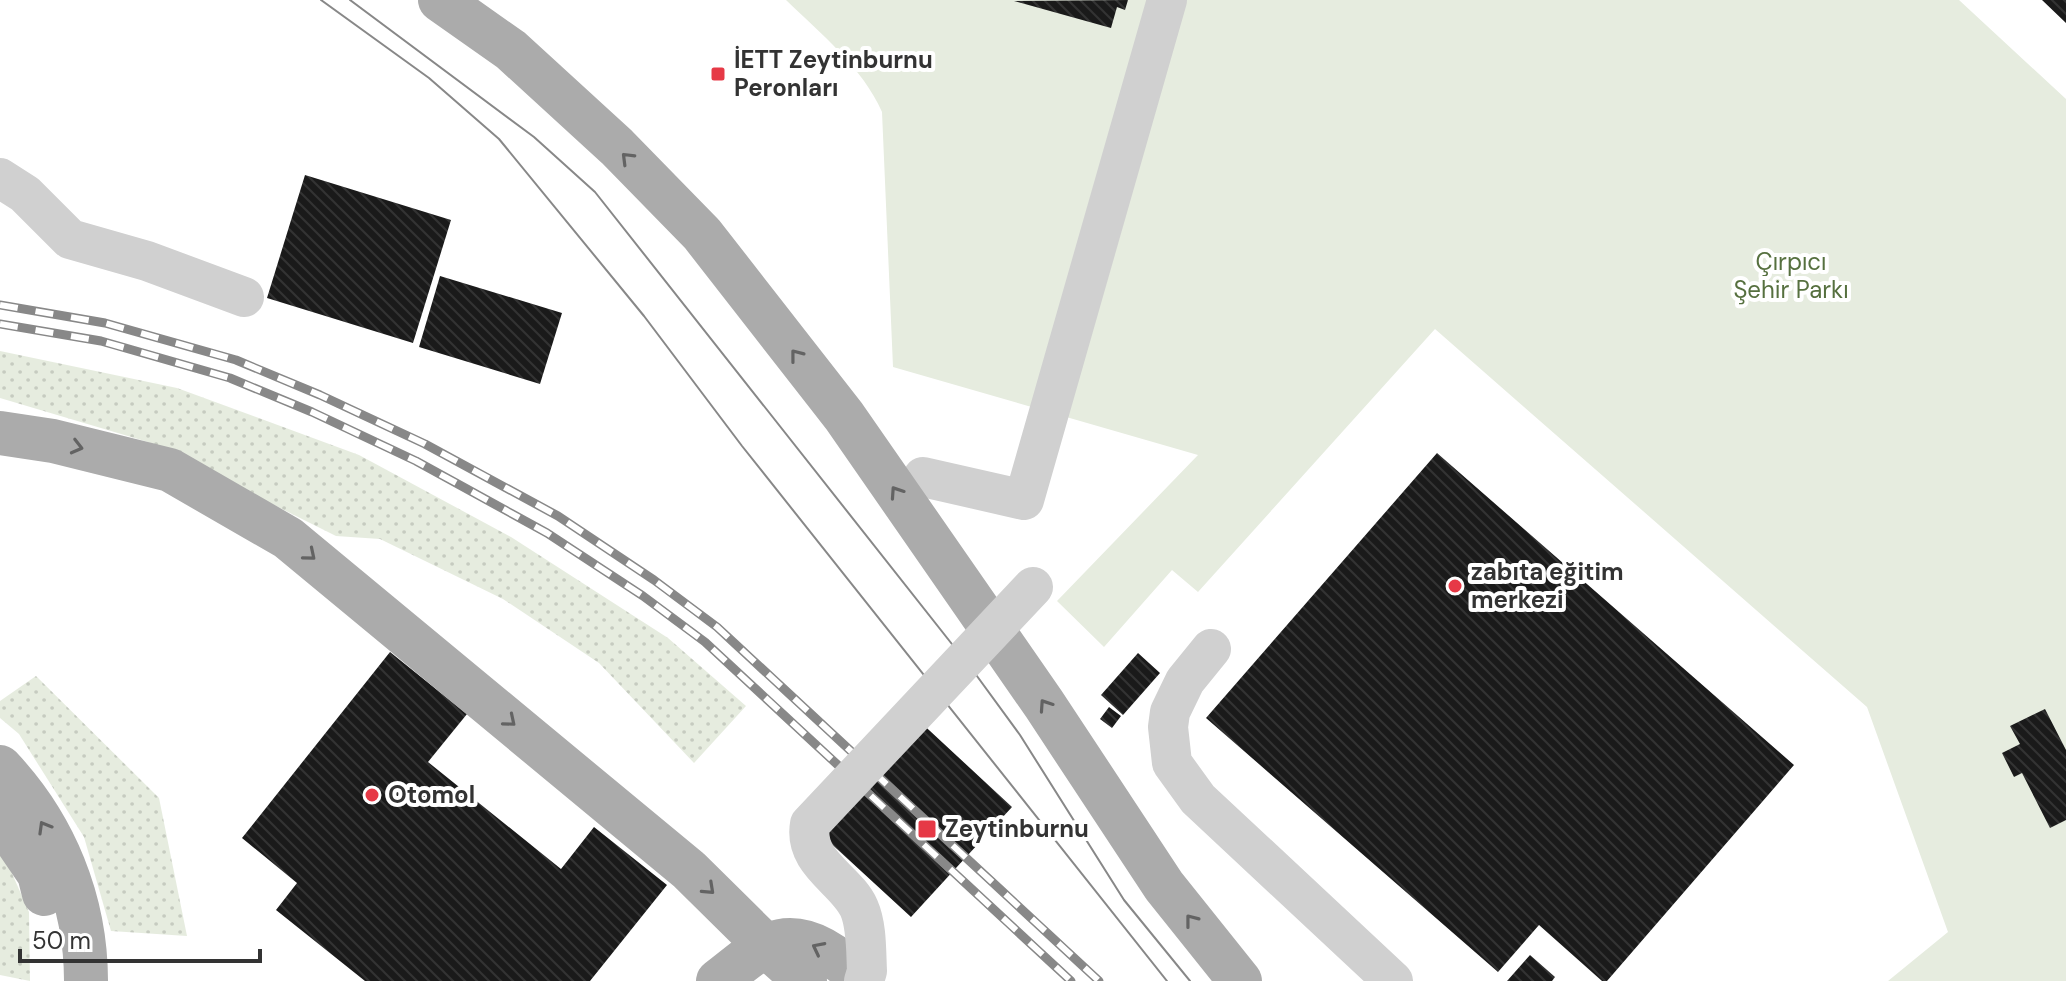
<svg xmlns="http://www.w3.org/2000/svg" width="2066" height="981" font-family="'DM Sans',sans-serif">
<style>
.grass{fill:url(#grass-dots)}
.park{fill:#e6ecdf}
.building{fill:url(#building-back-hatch)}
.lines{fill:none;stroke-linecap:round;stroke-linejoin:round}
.minor{stroke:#d0d0d0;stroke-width:40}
.major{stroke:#ababab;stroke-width:44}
.tram{stroke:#888;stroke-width:2}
.rail-casing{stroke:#888;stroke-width:9}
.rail{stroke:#fff;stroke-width:6;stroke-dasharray:18;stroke-linecap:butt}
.minor-bridge{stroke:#d0d0d0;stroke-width:40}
.oneway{stroke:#636363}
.poi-dot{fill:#e63946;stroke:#fff;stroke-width:3}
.labels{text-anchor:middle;stroke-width:8;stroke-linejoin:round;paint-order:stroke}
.poi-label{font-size:24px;font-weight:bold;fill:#333;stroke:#fff;text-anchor:start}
.park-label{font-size:24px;fill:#56703f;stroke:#fff}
</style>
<defs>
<pattern id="grass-dots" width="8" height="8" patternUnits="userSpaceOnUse" patternTransform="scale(2)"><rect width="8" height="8" fill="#e6ecdf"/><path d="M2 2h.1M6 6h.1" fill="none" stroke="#c6cbc0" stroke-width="1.8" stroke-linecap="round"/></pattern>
<pattern id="building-back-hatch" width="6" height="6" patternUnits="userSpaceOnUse" patternTransform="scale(2)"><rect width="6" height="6" fill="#1a1a1a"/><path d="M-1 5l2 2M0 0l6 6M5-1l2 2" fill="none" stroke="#333"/></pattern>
</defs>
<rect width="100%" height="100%" fill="#fff"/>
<!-- grass -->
<path class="grass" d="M0,351L177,388L359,455L511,537L668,638L746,706L694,763L599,663L503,599L380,539L336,536L148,442L0,398Z
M36,676L159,798L187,936L111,931L84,837L19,734L0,718V701Z
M0,851L7,862L29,912L30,981L0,975Z"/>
<!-- park -->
<path class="park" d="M786,0H1959L2066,99V981H1888L1948,932L1867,707L1435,329L1198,592L1172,570L1104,647L1057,601L1198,455L893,367L882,112C863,68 820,33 786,0Z"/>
<!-- building -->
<path class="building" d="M1128,0L1125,10L1117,7L1111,28L1014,1Z
M2042,0H2066V23Z
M305,175L451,220L413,343L267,298Z
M440,276L562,313L540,384L419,347Z
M1437,453L1794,765L1607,981H1602L1539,925L1498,972L1206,718Z
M390,652L467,714L428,762L561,869L594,827L667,885L590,981H365L276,910L297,883L242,838Z
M1138,653L1160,673L1123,715L1101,695Z
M902,705L1012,807L911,917L800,815Z
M1109,707L1121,716L1112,728L1100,719Z
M2045,709L2066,750V820L2050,828L2022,773L2014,777L2002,753L2020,744L2010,726Z
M1530,955L1555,977L1552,981H1507Z"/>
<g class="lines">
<!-- minor -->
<path class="minor" d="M0,178L25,194L70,239L147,261L244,297
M923,477L1024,500L1167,0
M1211,649L1185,681L1170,712L1168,727L1172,763L1198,799L1393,981"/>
<!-- major -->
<path class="major" d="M440,0L511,50L617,147L702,234L844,416L1044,704L1164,886L1240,981
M0,433L53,441L170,470L288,538L689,870L766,946L805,981
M0,767C55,825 86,901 86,981
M0,817L39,874L44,894
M718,981C733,970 748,956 764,947C801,927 837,955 862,981"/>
<!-- tram -->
<path class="tram" d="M321,0L429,78L499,139L644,316L742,446L1167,981
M350,0L534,137L595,192L974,672L1020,735L1124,900L1190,981"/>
<defs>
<path id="rail" d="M0,305L105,323L236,360L320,395L425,444L558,516L654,580L717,627L1099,981
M0,324L101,341L230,378L312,412L416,461L547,533L643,596L705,642L1071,981"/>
</defs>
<!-- rail casing -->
<use href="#rail" class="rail-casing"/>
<!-- rail -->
<use href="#rail" class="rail"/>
<!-- minor-bridge -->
<path class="minor-bridge" d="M864,981L867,971C866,952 867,926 859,908C846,879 803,863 810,824L1033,587"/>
</g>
<!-- one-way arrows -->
<defs><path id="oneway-chevron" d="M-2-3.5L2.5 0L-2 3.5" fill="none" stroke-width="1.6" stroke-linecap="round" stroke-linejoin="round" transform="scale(2)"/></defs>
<g class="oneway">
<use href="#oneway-chevron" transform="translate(627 158) rotate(-135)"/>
<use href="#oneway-chevron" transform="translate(796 355) rotate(-128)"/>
<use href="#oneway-chevron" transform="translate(77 447) rotate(14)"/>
<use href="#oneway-chevron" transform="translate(896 492) rotate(-124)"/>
<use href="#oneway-chevron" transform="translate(310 555) rotate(40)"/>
<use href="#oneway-chevron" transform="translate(1045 705) rotate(-124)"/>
<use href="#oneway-chevron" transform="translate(510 721) rotate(40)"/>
<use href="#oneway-chevron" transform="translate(44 827) rotate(-120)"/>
<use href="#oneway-chevron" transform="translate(709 889) rotate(43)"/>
<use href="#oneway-chevron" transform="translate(1191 920) rotate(-128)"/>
<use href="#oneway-chevron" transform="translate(818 948) rotate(-153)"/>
</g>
<!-- markers -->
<g class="poi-dot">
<rect x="710" y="66" width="16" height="16" rx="4"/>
<circle cx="1455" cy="586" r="8"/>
<circle cx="372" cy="795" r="8"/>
<rect x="917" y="819" width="20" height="20" rx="4"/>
</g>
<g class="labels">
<!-- poi labels -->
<g class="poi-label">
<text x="734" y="68">İETT Zeytinburnu<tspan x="734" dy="28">Peronları</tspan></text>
<text x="1471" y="580">zabıta eğitim<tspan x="1471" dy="28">merkezi</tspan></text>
<text x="388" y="803">Otomol</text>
<text x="945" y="837">Zeytinburnu</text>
</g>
<!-- park labels -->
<g class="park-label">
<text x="1791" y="270">Çırpıcı<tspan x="1791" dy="28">Şehir Parkı</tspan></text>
</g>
</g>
<!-- scale -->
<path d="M20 949v12h240v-12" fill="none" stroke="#333333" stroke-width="4"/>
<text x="32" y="949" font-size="24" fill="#333333" stroke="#ffffff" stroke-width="6" paint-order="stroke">50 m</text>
</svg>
